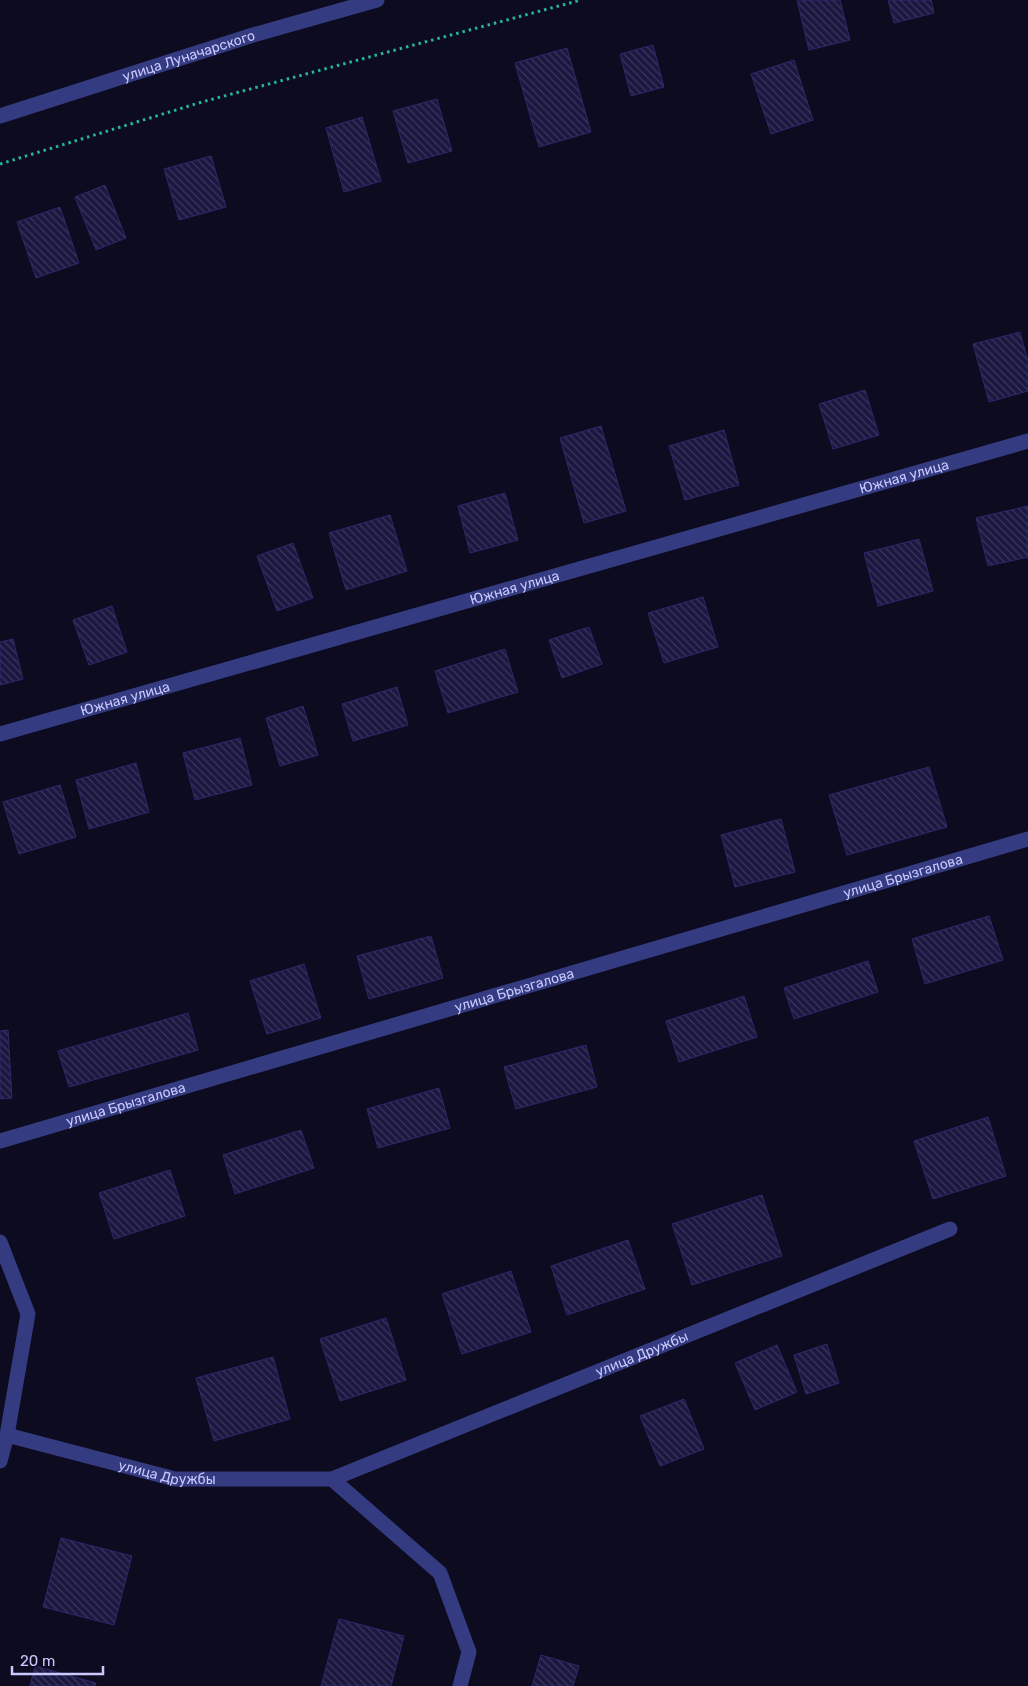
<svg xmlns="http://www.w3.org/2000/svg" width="1028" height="1686" font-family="Rubik,sans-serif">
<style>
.building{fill:url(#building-back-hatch);stroke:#2d286d}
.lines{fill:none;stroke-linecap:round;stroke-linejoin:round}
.path{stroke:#28b49a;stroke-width:3;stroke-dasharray:2.5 4;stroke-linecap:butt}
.minor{stroke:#343b80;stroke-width:15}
.labels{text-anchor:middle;stroke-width:4.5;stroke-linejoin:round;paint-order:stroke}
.street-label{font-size:14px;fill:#c9c9ff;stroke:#0c0b1f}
</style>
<defs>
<pattern id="building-back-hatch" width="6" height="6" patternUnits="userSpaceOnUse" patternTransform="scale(1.25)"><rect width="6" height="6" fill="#1a1740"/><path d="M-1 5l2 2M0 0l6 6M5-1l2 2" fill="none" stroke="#3a375d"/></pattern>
</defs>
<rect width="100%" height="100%" fill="#0c0b1f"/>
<!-- building -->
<path class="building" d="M797,0H840L850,40L809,50Z
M888,0H931L934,13L894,23Z
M653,45L664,87L631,96L620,54Z
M567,48L591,132L539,147L515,63Z
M794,60L813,120L771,134L751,74Z
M437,99L452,151L408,163L393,111Z
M362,117L381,181L344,192L326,128Z
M211,156L226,207L179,220L164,169Z
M105,185L126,238L96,250L75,197Z
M60,207L79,263L36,278L17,222Z
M1020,332L1028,361V391L989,402L973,344Z
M865,390L879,435L833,449L819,404Z
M601,426L626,511L584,523L560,438Z
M724,430L739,485L685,500L669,446Z
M505,493L518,540L470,553L458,506Z
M1028,506V557L988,566L976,518Z
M390,515L407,571L346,590L329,533Z
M919,539L933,591L878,606L864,553Z
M293,543L313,598L277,611L257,556Z
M703,597L718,647L664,663L648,613Z
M112,606L127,652L89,665L73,620Z
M589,627L602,664L562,678L549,640Z
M13,639L23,679L0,685V642Z
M505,649L518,692L448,713L435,671Z
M397,687L408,725L353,741L342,704Z
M303,706L318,755L280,766L266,718Z
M240,738L252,785L195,800L183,753Z
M136,763L149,812L89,829L76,780Z
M929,767L947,827L847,855L829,795Z
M60,785L76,837L19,854L3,802Z
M781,819L795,872L735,887L721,835Z
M989,916L1003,960L925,984L912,939Z
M431,936L443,978L369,999L357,956Z
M868,961L878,992L794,1019L784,988Z
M304,964L321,1018L267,1034L250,981Z
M744,996L757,1037L679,1062L666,1021Z
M188,1013L198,1050L69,1087L58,1051Z
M8,1030L12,1098L0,1099V1031Z
M586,1045L597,1087L516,1109L504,1067Z
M439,1088L450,1128L378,1148L367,1109Z
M988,1117L1006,1176L933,1199L914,1141Z
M301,1130L314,1168L235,1194L223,1155Z
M170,1170L185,1216L114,1239L99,1193Z
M762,1195L782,1256L692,1285L672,1224Z
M628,1240L645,1289L567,1315L551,1266Z
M511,1271L531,1332L462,1354L442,1294Z
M386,1318L406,1380L340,1401L320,1339Z
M827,1344L839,1383L806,1394L794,1355Z
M777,1345L797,1392L755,1410L735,1363Z
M273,1357L290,1419L214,1441L196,1378Z
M684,1399L704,1449L660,1466L640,1416Z
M61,1538L132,1556L114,1625L43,1607Z
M339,1619L404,1636L391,1686H321Z
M541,1655L579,1666L573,1686H532Z
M35,1666L96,1683L95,1686H30Z"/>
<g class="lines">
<!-- path -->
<path class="path" d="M0,164L202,102L581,0"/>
<!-- minor -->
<g class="minor">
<path id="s1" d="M0,116L253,35L377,0"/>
<path id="s2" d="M0,734L1028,441"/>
<path id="s3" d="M0,1141L1028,839"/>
<path d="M0,1242L28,1314L7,1435L0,1461"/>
<path id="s4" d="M7,1435L175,1479H332L440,1573L469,1652L460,1686"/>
<path id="s5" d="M332,1479L950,1229"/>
</g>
</g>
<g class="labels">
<!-- street labels -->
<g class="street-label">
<text dy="5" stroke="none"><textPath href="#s1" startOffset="198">улица Луначарского</textPath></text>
<text dy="5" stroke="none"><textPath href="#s2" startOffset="940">Южная улица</textPath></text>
<text dy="5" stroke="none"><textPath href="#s2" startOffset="535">Южная улица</textPath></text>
<text dy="5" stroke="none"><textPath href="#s2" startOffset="130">Южная улица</textPath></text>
<text dy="5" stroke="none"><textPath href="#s3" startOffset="941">улица Брызгалова</textPath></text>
<text dy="5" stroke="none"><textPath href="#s3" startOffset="536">улица Брызгалова</textPath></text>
<text dy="5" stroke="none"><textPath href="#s3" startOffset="131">улица Брызгалова</textPath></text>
<text dy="5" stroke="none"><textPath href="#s5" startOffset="334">улица Дружбы</textPath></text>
<text dy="5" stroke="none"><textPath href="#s4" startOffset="165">улица Дружбы</textPath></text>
</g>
</g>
<!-- scale -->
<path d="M12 1666v8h91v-8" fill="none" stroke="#c9c9ff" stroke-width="2.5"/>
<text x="20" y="1666" font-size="15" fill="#c9c9ff" stroke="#0c0b1f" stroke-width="4" paint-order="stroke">20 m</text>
</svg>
